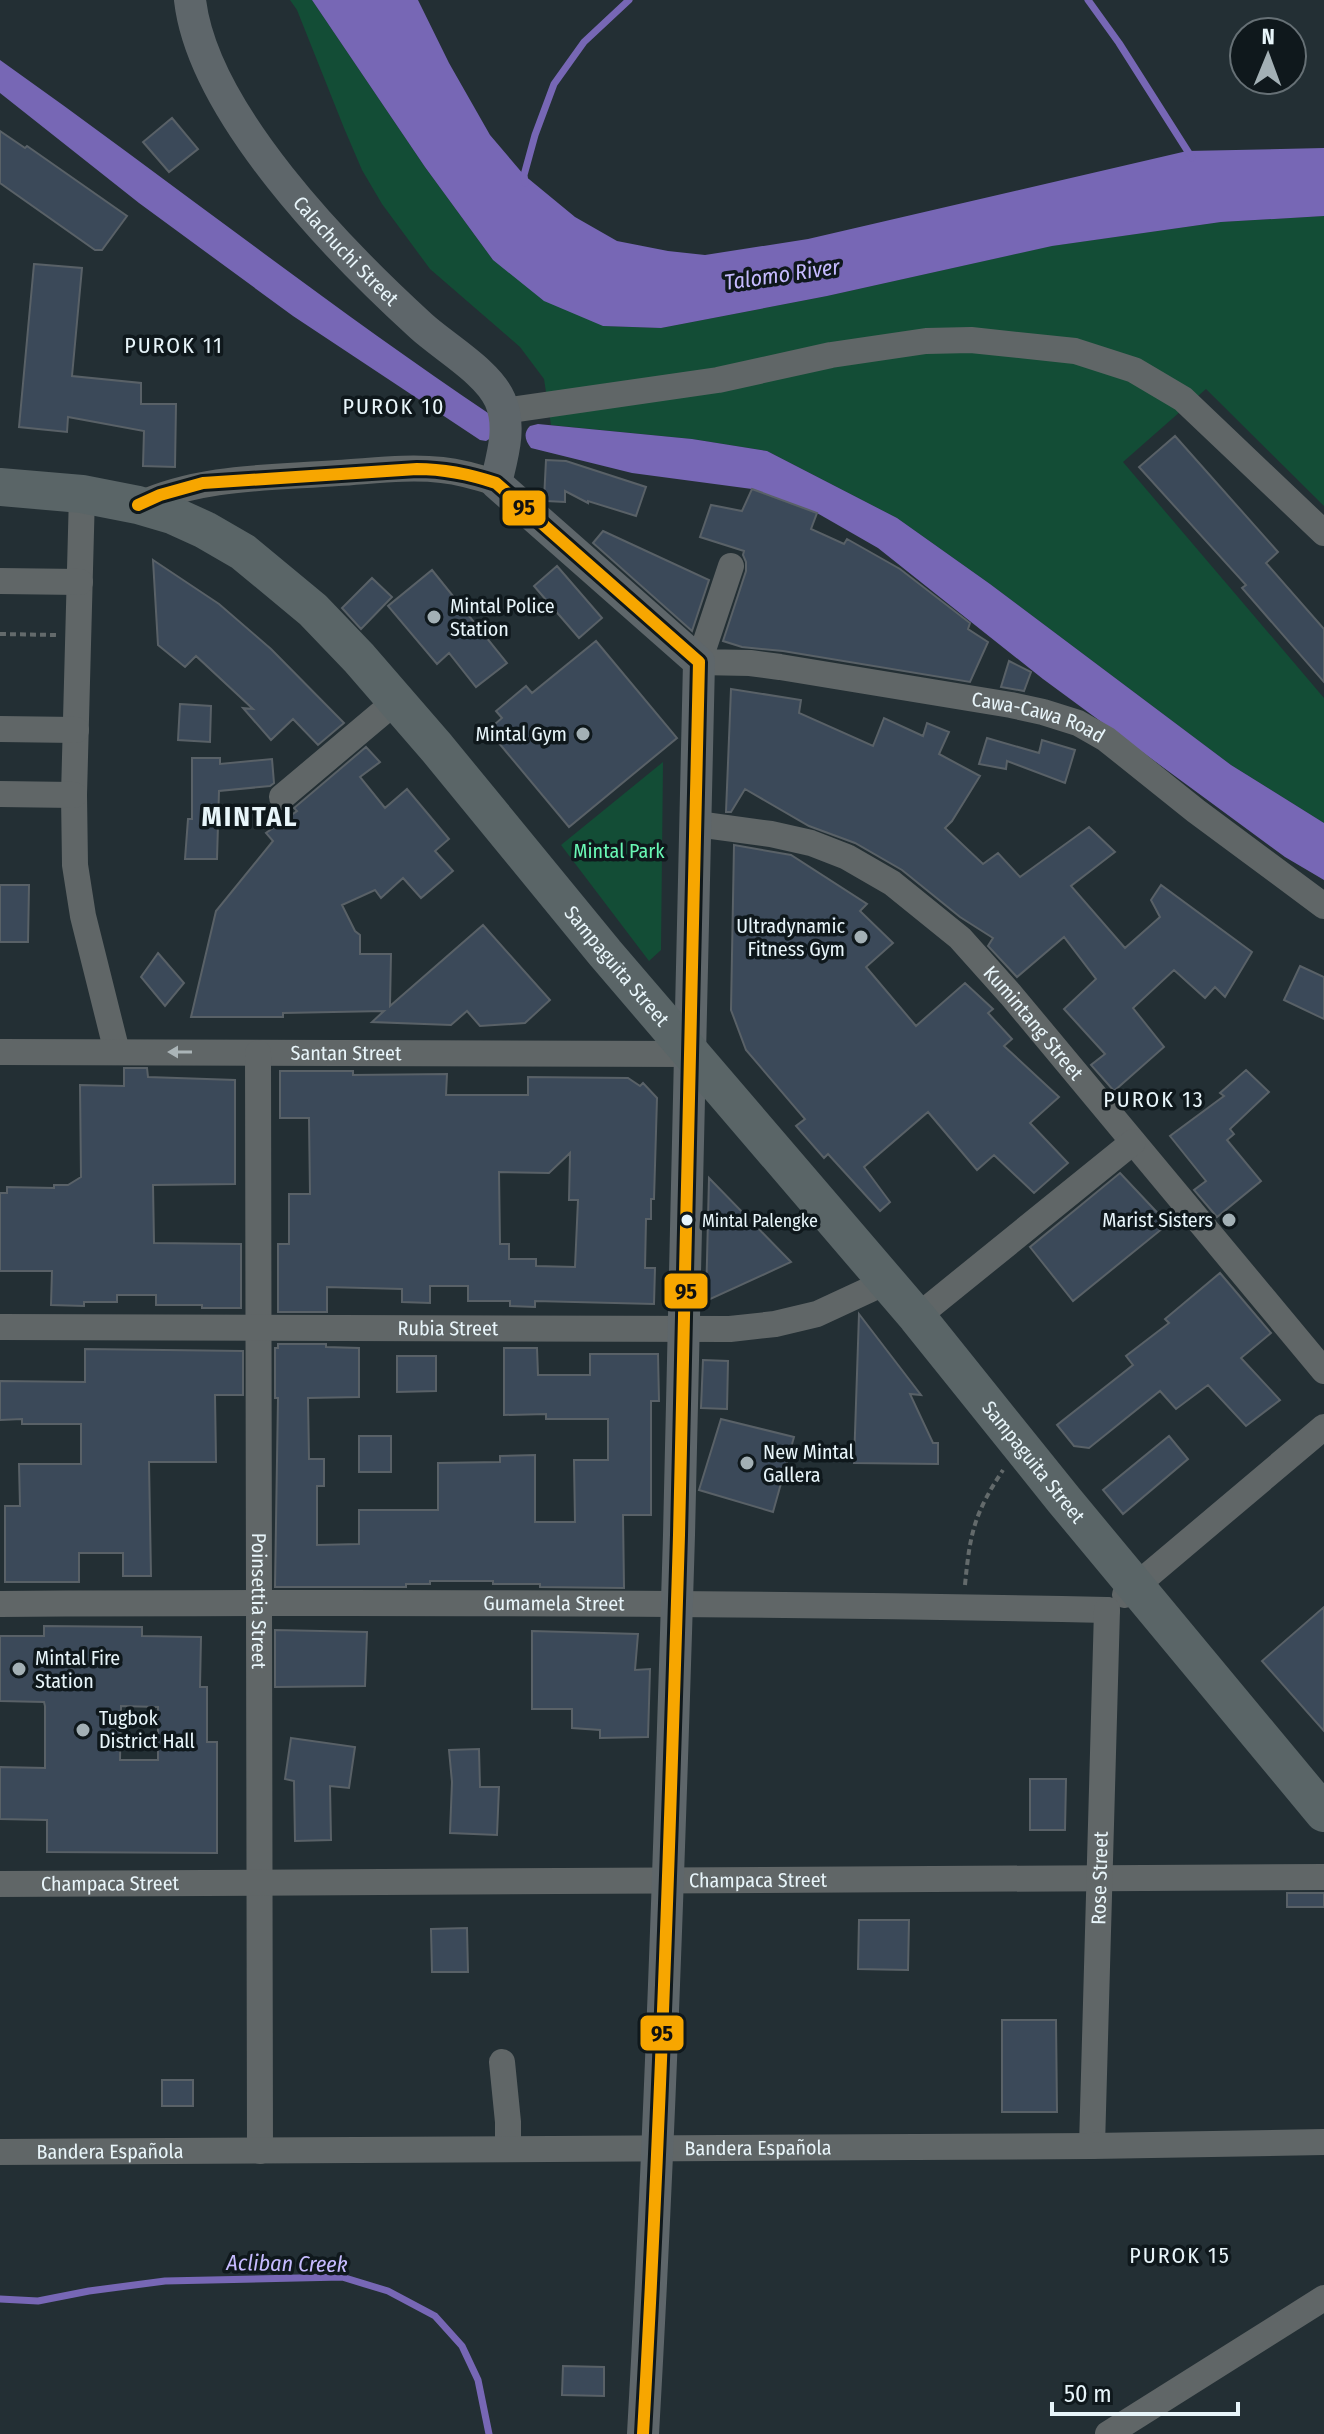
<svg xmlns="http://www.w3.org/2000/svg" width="1324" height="2434" font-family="'Fira Sans Condensed',sans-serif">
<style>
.green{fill:#134d36}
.water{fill:#7767b5}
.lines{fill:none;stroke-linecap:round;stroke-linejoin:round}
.stream{stroke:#7767b5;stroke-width:7}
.building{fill:#3b4959;stroke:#596167;stroke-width:2;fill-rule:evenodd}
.path{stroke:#636a6b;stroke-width:4;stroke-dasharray:6 4;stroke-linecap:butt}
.minor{stroke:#606667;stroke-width:26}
.major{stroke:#5e666a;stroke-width:32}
.highway{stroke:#5a6567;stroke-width:38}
.bus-1-casing{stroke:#0f181c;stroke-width:18}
.bus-1{stroke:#f7a600;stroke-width:12}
.oneway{fill:#abb5b8}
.poi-dot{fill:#a3b0b5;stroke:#0f181c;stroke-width:3}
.bus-dot{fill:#e8f5fa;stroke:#0f181c;stroke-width:3}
.labels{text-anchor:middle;stroke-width:7;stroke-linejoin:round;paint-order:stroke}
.bus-label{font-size:18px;fill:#e8f5fa;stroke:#0f181c;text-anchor:start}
.street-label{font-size:20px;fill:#e8f5fa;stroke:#0f181c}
.poi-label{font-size:20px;fill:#e8f5fa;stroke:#0f181c;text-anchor:start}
.park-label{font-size:20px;fill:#69f8b5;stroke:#0f181c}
.water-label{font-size:22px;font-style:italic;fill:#c6bbff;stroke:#0f181c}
.neighbourhood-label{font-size:22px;letter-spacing:2px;fill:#e8f5fa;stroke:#0f181c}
.district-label{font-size:28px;font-weight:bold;letter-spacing:2px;fill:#e8f5fa;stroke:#0f181c}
.line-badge{stroke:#0f181c;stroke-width:3}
.pale-badge-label{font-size:22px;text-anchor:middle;font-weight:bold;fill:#111}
</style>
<rect width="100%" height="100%" fill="#232f34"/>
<!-- green -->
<path class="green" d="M290,0H312L425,167L493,260L603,326L661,328L827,296L1051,246L1221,222L1324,216V506L1206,389L1123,462L1324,698V823L1231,765L990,584L897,518L767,451L692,439L551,425L544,379L520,347L430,269L382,204L362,170L344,128L297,10Z
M663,762L661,950L649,961L561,845Z"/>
<!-- water -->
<path class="water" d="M312,0H418L449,63L490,135L524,175L575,217L617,241L668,251L705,255L808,239L1187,151L1324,148V216L1221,222L1052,246L827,296L661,328L603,326L544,301L493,260L425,167Z
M0,60C165,177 323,302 491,415V438L486,441L480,440L293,316L139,203L0,93Z
M538,424L692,439L767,451L897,518L990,584L1231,765L1324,823V880L1285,857L1043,679L878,548L817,513L752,489L632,473L531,448C525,440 523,433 530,426Z"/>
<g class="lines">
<!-- stream -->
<path class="stream" d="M1088,0L1119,43L1192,158
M525,183L524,175L535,135L554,84L584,42L629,0
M0,2299L38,2301L89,2291L165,2281L342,2277L388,2291L435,2316L462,2346L478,2380L489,2434"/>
</g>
<!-- building -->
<path class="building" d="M172,118L198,149L169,172L143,142Z
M0,131L25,148L27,146L127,216L102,250H95L0,183Z
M34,264L82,268L72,376L141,383V404H176L175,467L143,466L144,431L68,417L67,432L19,427Z
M1175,436L1278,552L1266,563L1324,629V682L1242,588L1246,585L1139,467Z
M546,460L566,461L646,487L636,516L588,501V503L565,491V502L546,501L544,500Z
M752,489L817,513L811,529L844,544L847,539L900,569L970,623L968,629L988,642L970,682L783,651L742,647L723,641L746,571V562L743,555L744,551L700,537L711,505L742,511Z
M603,531L709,580L692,631L593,543Z
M153,560L219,604L271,649L344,723L318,745L293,719L271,740L243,708L253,709L196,656L185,667L158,645Z
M557,566L602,618L579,638L534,586Z
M432,570L507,663L476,687L449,653L437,664L388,606Z
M372,578L392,597L361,629L342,608Z
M596,641L677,738L569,827L488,730L502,718L496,711L526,686L532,693Z
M1009,661L1031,672L1024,691L1001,687Z
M731,689L801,700L799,713L873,746L884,718L923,736L927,723L949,732L939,754L980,776L952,821L945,828L983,864L998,853L1020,877L1089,827L1115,852L1071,886L1125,948L1160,917L1151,900L1161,885L1252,952L1225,997L1215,987L1205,998L1174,970L1133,1008L1164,1047L1114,1091L1091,1065L1105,1054L1064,1009L1096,979L1064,937L1017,977L988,946L993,938L960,917L902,870L855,843L809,826L745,789L731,812H726Z
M180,704L211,706L210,742L178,740Z
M987,738L1039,753L1042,740L1075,750L1065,783L1007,761L1006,769L979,764Z
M366,747L380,762L360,777L385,808L407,789L449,839L435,851L453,871L421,898L403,878L381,898L375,890L342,905L355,931L360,935V954H391L390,1006L483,925L550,1000L525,1023L480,1026L467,1011L451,1025L372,1022L384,1011L283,1013V1017H191L216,911L273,841L266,833L297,811L294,808Z
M192,758H220V764L272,759L274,783L270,786L219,791L217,859H185L188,819H192Z
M734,845L791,855L867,904L860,911L893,943L866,967L916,1026L965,983L993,1009L988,1013L1012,1039L1004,1046L1059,1097L1030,1123L1068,1163L1034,1193L994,1155L977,1170L928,1112L864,1167L890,1202L880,1211L828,1154L824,1158L796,1126L805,1119L746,1050L731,1010Z
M0,885H29L28,942H0Z
M158,953L184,983L165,1006L141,977Z
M1300,966L1324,977V1019L1284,1000Z
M124,1068H147L148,1077L235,1080V1184L153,1185L154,1243L241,1244V1308H202V1305H156V1295H117V1302H84V1306L51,1305L52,1271H0V1193H7V1187L54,1188V1185H68L81,1177L80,1085L124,1086Z
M1246,1070L1269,1092L1230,1129L1234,1134L1227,1140L1261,1181L1217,1217L1194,1190L1206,1181L1170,1136L1224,1096L1220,1093Z
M280,1071H353V1075L447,1074L446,1095H528V1077L628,1078L640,1086L643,1083L657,1098L654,1199H651V1219H646L645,1268H655L654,1304L535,1301V1307L510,1306V1301H468V1286H430V1303L402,1302V1289L327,1287V1312H278V1244H289V1194H310L309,1118H280ZM570,1153L569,1200H578L575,1267L536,1266V1259H509V1244H500L499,1172L549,1173Z
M1120,1173L1168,1224L1073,1301L1030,1247Z
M709,1178L791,1262L706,1301Z
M1220,1273L1271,1333L1241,1358L1280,1400L1246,1426L1208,1385L1176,1409L1160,1391L1089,1448L1074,1446L1057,1425L1133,1365L1126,1356L1169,1323L1165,1319Z
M859,1314L921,1395L910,1394L933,1443H938V1464L854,1463Z
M278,1344H326V1347L359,1348V1397L308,1398L309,1459H324V1486H317V1545L359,1544V1510H438V1463L500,1462V1456L535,1455V1522H575L574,1460H608V1419H546V1414L504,1415V1348H537L538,1375H590V1354H658L659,1401H651V1515H623L624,1588L540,1587V1584H493V1581H430V1584H406V1587H275L278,1398H275V1348H278Z
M85,1349L243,1351V1395H215L216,1462H149L151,1576H123V1553H79V1582H5V1506H20L19,1464H81V1424H22V1419L0,1420V1381L85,1382Z
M397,1356H436V1391L397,1392Z
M703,1360L728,1361L727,1409L701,1408Z
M721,1419L794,1437L773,1512L699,1490Z
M359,1436H391V1472H359Z
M1169,1436L1188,1459L1123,1514L1103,1490Z
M1324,1607V1731L1262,1661Z
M44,1626L142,1627V1636L201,1637L200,1687H207V1742H217V1853L47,1852V1820L0,1819V1767L45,1768V1706L44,1702L0,1701V1636H44ZM121,1706L158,1707V1760H120Z
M275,1630L367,1632L365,1686L275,1687Z
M532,1631L638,1634L635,1670L650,1669L648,1737L600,1738V1730L572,1728V1709H532Z
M291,1738L355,1747L349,1788L330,1786L331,1840L295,1841L294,1781L285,1779Z
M479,1749L480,1787H499L497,1835L450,1833L452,1782L449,1750Z
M1030,1779H1066L1065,1830H1030Z
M1287,1893H1324V1907H1287Z
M859,1920H909L908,1970L858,1969Z
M467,1928L468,1972H432L431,1929Z
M1002,2020H1056L1057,2112H1002Z
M162,2080H193V2106H162Z
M563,2366L604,2367V2396L562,2395Z"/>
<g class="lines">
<!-- path -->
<path class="path" d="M0,634L56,635
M965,1585C970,1533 974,1514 1003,1470"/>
<!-- minor -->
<g class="minor">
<path d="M504,411L718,380L831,355L926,341L971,340L1075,351L1134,370L1183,399L1324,533"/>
<path d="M82,494L74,795L75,865L83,916L117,1052"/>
<path d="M138,505C201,476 270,478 338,473C372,471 408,466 442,470C461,472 478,477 496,483"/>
<path id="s1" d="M731,566L699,662L750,663L780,667L1011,705L1043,712L1078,723L1106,739L1196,811L1324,906"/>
<path d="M0,581L80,582"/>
<path d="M0,729L76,730"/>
<path d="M0,794L74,795"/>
<path d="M282,797L396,701"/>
<path id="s2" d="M697,824L771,834L811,843L847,857L892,883L960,938L1011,995L1324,1371"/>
<path id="s3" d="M0,1052L691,1054"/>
<path id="s4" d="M258,1053L260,2151"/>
<path d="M917,1317L1133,1142"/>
<path id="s5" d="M0,1327L730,1329L775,1324L817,1314L886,1282"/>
<path d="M1125,1595L1324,1427"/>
<path id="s6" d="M0,1604C369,1602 738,1602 1107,1610"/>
<path id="s7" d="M0,1884L1324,1877"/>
<path d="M502,2062L508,2122V2149"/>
<path id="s8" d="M1092,2146L1107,1610"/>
<path id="s9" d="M0,2152L1092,2146L1324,2142"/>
<path d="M1108,2434L1324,2298"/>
</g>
<!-- major -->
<path class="major" id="s10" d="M190,0C203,113 340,252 421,326C444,347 488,372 500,400C512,427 502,457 496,483L699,662C695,953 687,1244 679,1535C670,1835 660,2135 643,2434"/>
<!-- highway -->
<path class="highway" id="s11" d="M0,487L82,494L138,505L172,515L205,530L243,552L313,610L359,658L437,748L605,953L917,1317L1064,1500L1324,1813"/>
<defs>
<path id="bus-1" d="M138,505L160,495L203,483L417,469C445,469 469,474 496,483L699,662C695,953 687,1244 679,1535C670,1835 660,2135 643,2434"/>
</defs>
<!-- bus-1 casing -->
<use href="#bus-1" class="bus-1-casing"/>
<!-- bus-1 -->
<use href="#bus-1" class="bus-1"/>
</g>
<!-- one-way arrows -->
<defs><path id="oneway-solid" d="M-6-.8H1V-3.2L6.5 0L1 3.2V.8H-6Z" transform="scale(2)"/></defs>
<use class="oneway" href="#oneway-solid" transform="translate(180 1052) rotate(-180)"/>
<!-- markers -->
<g class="poi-dot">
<circle cx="434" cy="617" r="8"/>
<circle cx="583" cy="734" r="8"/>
<circle cx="861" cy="937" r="8"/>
<circle cx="1229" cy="1220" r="8"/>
<circle cx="747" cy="1463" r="8"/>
<circle cx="19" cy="1669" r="8"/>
<circle cx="83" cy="1730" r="8"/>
</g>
<circle class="bus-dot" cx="687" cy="1220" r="7"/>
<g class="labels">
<!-- bus labels -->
<g class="bus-label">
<text x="702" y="1227">Mintal Palengke</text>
</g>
<!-- street labels -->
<g class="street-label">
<text dy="7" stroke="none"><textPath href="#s10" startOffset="300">Calachuchi Street</textPath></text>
<text dy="7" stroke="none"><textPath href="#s1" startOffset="446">Cawa-Cawa Road</textPath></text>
<text dy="7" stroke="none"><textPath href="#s11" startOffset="814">Sampaguita Street</textPath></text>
<text dy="7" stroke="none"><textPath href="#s2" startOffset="406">Kumintang Street</textPath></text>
<text dy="7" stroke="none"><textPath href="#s3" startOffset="346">Santan Street</textPath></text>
<text dy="7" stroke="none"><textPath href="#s5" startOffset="448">Rubia Street</textPath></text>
<text dy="7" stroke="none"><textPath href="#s11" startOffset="1462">Sampaguita Street</textPath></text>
<text dy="7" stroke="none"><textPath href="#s4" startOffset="548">Poinsettia Street</textPath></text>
<text dy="7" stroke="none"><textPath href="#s6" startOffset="554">Gumamela Street</textPath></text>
<text dy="7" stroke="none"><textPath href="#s8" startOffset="268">Rose Street</textPath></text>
<text dy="7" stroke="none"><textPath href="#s7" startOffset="758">Champaca Street</textPath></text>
<text dy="7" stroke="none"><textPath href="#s7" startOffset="110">Champaca Street</textPath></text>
<text dy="7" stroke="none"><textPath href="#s9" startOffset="758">Bandera Española</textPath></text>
<text dy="7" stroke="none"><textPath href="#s9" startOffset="110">Bandera Española</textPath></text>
</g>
<!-- poi labels -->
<g class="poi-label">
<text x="450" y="613">Mintal Police<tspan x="450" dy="23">Station</tspan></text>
<text x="567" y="741" text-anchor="end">Mintal Gym</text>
<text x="845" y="933" text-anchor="end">Ultradynamic<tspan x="845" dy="23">Fitness Gym</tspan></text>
<text x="1213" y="1227" text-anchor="end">Marist Sisters</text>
<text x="763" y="1459">New Mintal<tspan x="763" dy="23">Gallera</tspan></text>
<text x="35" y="1665">Mintal Fire<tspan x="35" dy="23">Station</tspan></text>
<text x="99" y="1725">Tugbok<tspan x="99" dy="23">District Hall</tspan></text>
</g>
<!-- park labels -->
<g class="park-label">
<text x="619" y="858">Mintal Park</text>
</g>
<!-- water labels -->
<g class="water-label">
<text transform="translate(782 274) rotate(-8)" y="8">Talomo River</text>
<text transform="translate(287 2263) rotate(1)" y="8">Acliban Creek</text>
</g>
<!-- neighbourhood labels -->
<g class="neighbourhood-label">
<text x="174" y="353">PUROK 11</text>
<text x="394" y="414">PUROK 10</text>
<text x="1154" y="1107">PUROK 13</text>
<text x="1180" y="2263">PUROK 15</text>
</g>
<!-- district labels -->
<g class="district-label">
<text x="250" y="826">MINTAL</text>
</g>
</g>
<g class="line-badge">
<rect x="501" y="489" width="46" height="38" rx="8" fill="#f7a600"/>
<rect x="663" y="1272" width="46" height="38" rx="8" fill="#f7a600"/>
<rect x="639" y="2014" width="46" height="38" rx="8" fill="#f7a600"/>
</g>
<g class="pale-badge-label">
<text x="524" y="515">95</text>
<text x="686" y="1299">95</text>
<text x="662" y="2041">95</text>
</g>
<!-- north arrow -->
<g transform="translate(1268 56) rotate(1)"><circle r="38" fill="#0f181c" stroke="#667075" stroke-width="2"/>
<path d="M0-6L14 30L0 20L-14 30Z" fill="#a3b0b5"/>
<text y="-12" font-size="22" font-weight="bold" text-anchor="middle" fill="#e8f5fa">N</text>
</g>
<!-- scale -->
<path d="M1052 2402v12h186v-12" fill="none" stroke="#e8f5fa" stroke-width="4"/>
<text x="1064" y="2402" font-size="24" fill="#e8f5fa" stroke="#0f181c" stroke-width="6" paint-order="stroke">50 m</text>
</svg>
